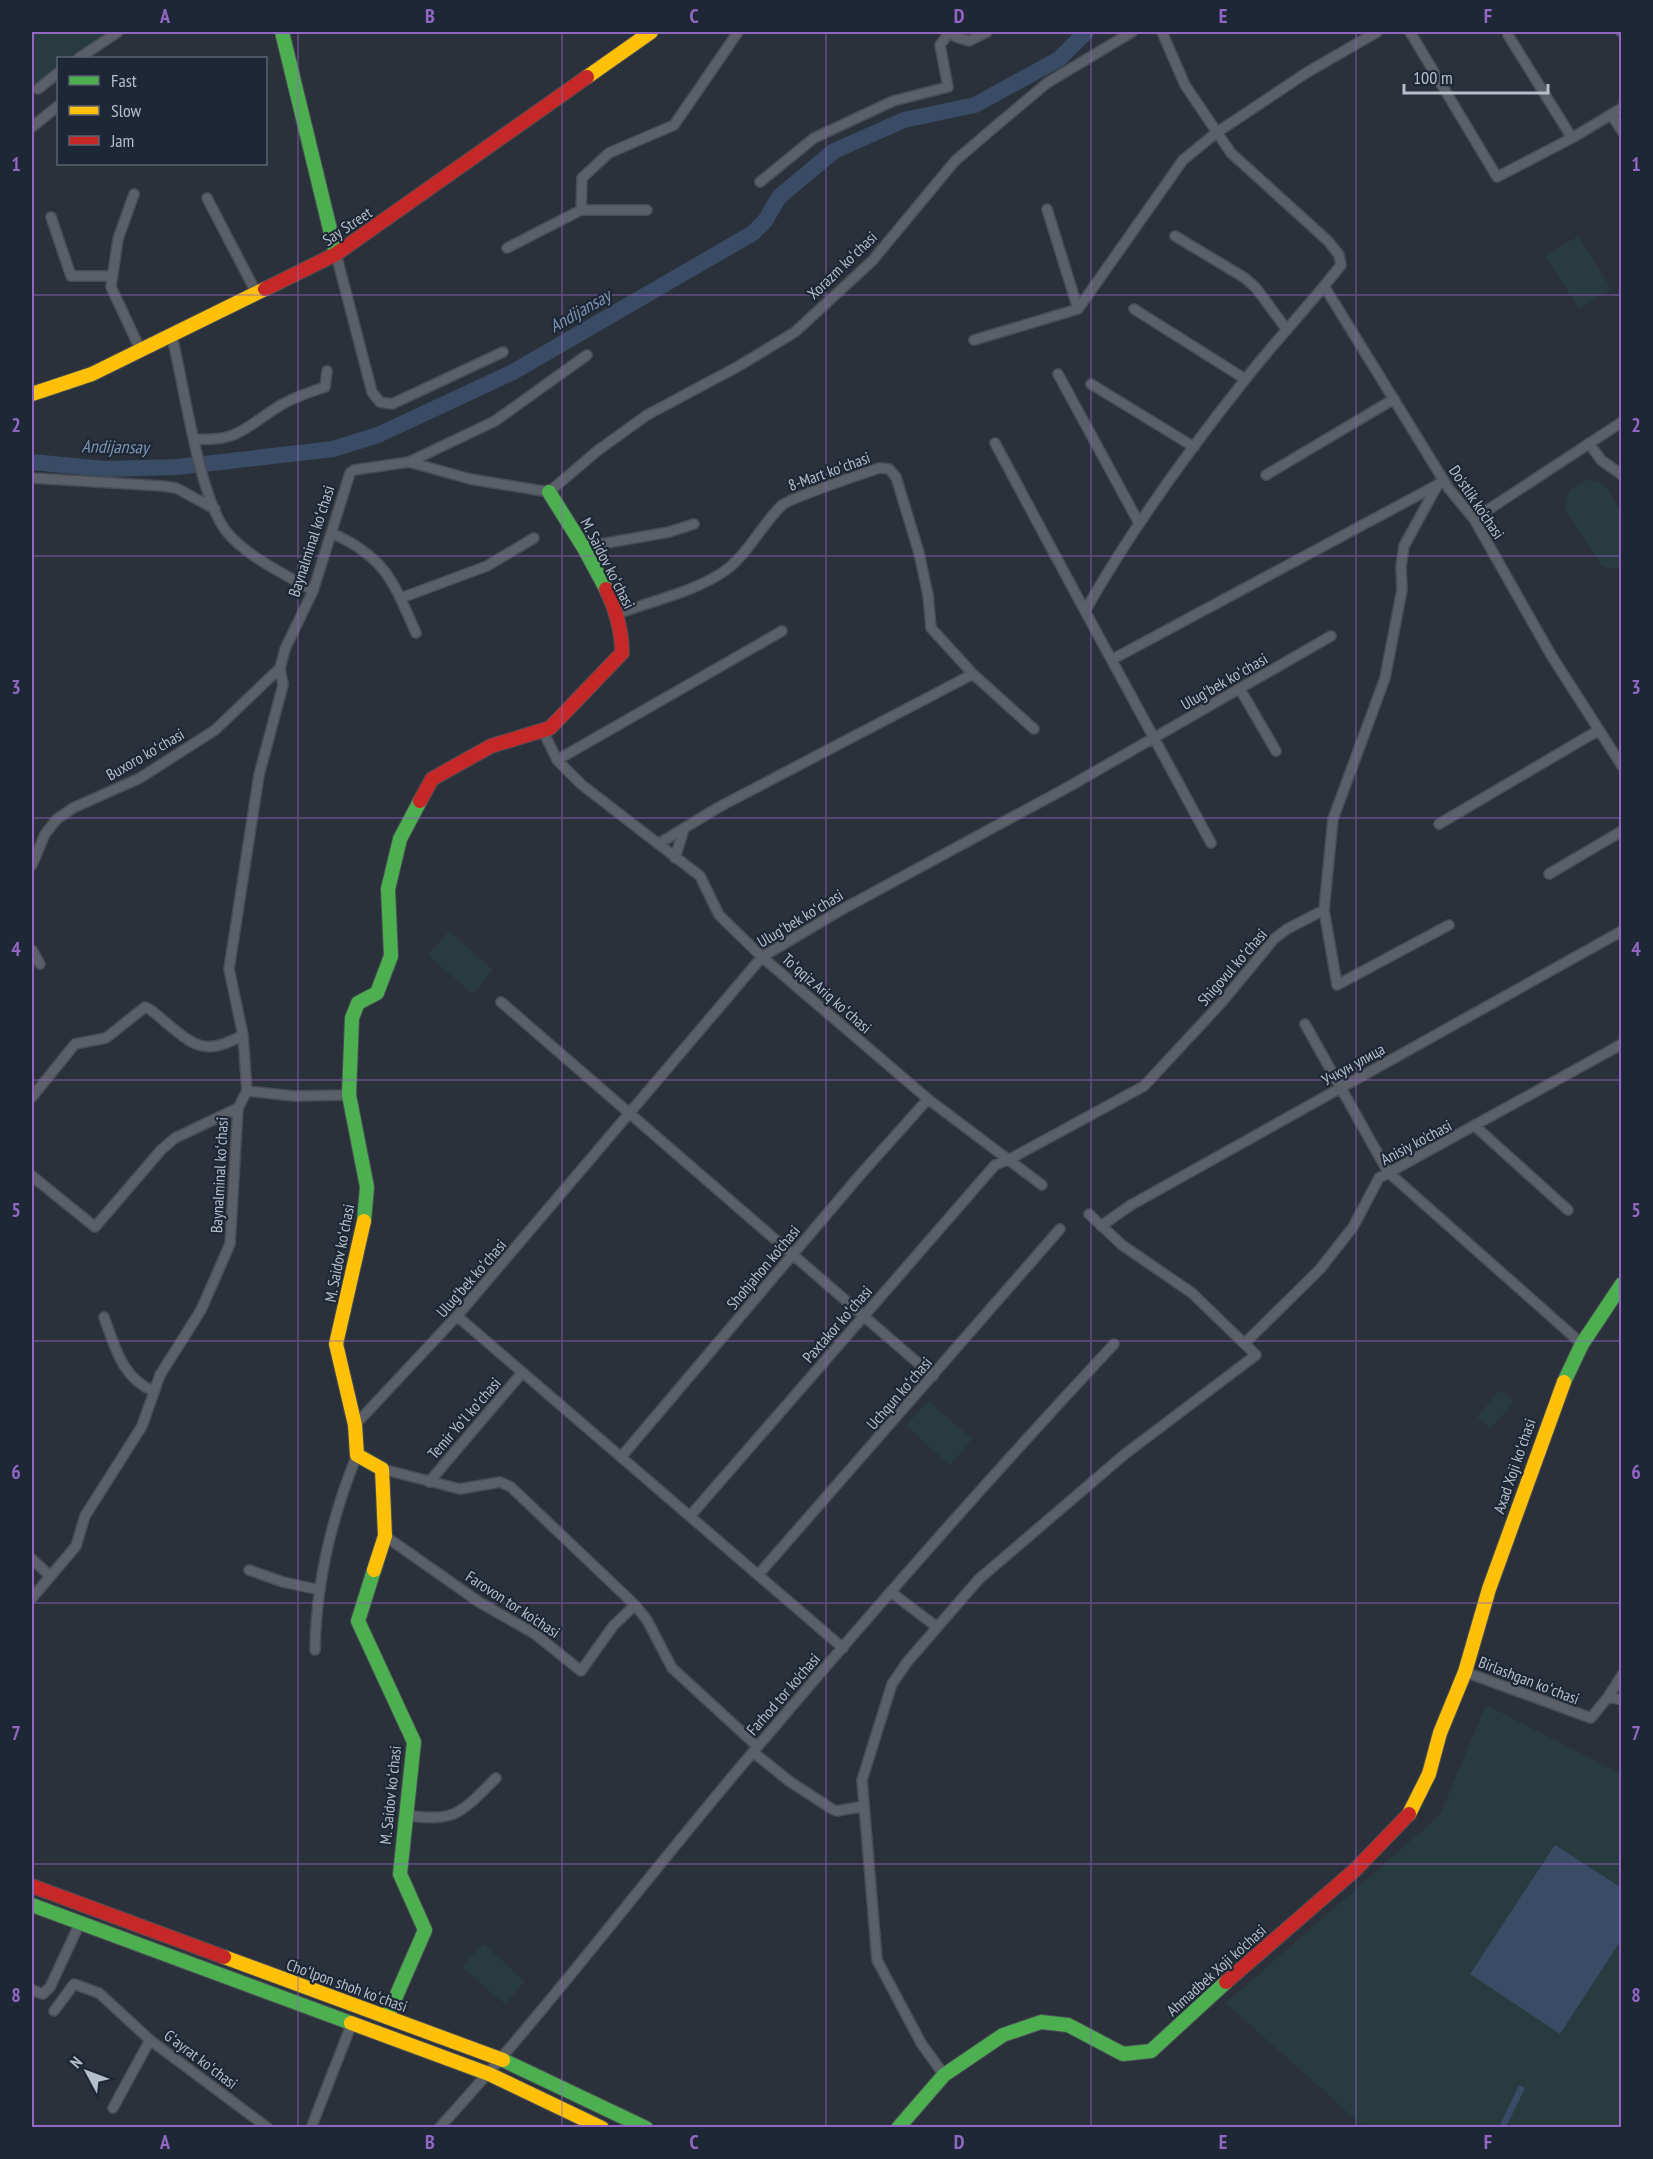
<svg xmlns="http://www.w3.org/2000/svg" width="1653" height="2159" font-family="'PT Sans Narrow',sans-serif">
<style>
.green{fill:#283c40}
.water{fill:#394b65}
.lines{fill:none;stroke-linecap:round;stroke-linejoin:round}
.river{stroke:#394b65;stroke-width:16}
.street-casing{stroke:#494d54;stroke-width:12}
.fast-casing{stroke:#494d54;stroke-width:16}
.slow-casing{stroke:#494d54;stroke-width:16}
.jam-casing{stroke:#494d54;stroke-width:16}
.street{stroke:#5b6068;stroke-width:9}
.fast{stroke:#4caf50;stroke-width:14}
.slow{stroke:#ffc107;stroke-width:14}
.jam{stroke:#c62828;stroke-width:14}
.grid{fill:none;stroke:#9266c3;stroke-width:1.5;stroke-opacity:0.55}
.labels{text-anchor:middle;stroke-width:4.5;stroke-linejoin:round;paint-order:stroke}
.street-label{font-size:16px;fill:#b5beca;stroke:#1e2735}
.water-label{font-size:18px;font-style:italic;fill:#7c94b2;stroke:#1e2735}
.neatline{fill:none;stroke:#9266c3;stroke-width:2}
.grid-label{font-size:20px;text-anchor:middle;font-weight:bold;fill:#9266c3}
</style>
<rect width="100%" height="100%" fill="#2b313a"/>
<!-- green -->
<path class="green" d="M32,32H110L72,58H58V68L32,88Z
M1578,236L1611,289L1579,309L1546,256Z
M1588,480L1604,484L1621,512V568H1608L1601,565L1565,508C1566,492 1573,484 1588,480Z
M449,931L493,970L473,994L428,955Z
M1500,1390L1514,1402L1490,1429L1477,1417Z
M928,1401L972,1439L950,1465L906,1426Z
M1486,1705L1621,1774V2127H1364L1226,2003L1440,1815Z
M483,1944L525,1981L505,2004L462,1967Z"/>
<!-- water -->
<path class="water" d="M1555,1845L1622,1888L1621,1940L1560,2034L1470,1974Z
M1519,2085L1525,2088L1506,2127H1499Z"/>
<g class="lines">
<!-- river -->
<path class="river" d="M32,462L105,469L178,467L333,449L378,435L513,372L753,233L765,221L779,197L834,151L904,120L975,105L1059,59L1086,32"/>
<defs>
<path id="street" d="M948,32L956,37L969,41L987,32
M1162,32L1185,85L1231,153L1328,241L1339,255L1341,265C1310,305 1275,341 1244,381C1186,454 1131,530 1085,611L1211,843
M1410,32L1497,177L1572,138L1622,108
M1621,32H1622
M1508,35L1572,138
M79,58L118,32
M38,89L58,73
M1611,114L1622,131
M32,127L58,106
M760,182L814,138L893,101L948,87L940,45L949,33
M134,194L118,239L111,287L141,351
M207,198L257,294
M1047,209L1078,309
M581,210H647
M51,217L71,276H112
M1175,236L1245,278L1256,288L1287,330
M507,248L581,210L582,178L609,153L674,125L738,32
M336,254L372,392L380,402L392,404L503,352
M1324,286L1449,489L1474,519L1551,655L1622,766
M1134,309L1245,379
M172,337C184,384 199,497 226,531C248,558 284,573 313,591
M974,340L1078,309L1183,160L1216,133L1306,73L1377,32
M1058,374L1139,523
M1091,384L1194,447
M195,439C240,442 246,426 281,405C294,397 310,392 325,387L327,371
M995,443L1085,611
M1589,443L1601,460L1622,475
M409,462L495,421L587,355
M1266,475L1394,399
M32,478L162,486L176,488L215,509
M1438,484L1404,546L1401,567L1402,590L1385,678L1333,819L1324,910L1337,985L1449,925
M1474,519L1622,422
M332,533C386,558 393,581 416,633
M584,547L669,532L694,524
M401,598L487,566L534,538
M617,614C651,601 690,593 720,574C746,558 760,527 781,506C790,497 863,474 879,468L889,469L896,477L919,553L928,595L931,628L973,674L1034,729
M1113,659L1439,484
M1240,689L1276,751
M542,729L557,760L582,785L700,876L719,915L762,957L928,1099L1042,1185
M557,760L782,631
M1439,824L1599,730
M658,844L719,807L973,674
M675,858L684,829
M32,865L45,834L57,819L73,808L140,778L215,730L280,668
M1549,874L1622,831
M32,950L40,964
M501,1002L933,1376
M1305,1024L1388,1172L1582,1344
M247,1091L294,1096L349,1095
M32,1097L75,1044L106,1038L145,1007C152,1009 158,1016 164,1021C195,1047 205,1056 243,1035
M1476,1127L1568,1210
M32,1176L95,1227L161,1150L175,1138L238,1108
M1101,1226L1131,1205L1622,931
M457,1316L843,1648
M104,1317C115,1347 122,1378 153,1391
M1245,1343L1320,1269L1353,1227L1379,1178L1622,1044
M355,1425L457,1316L762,957L841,910L1070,786L1331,636
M622,1456L860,1175L928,1099
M382,1469L460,1489L500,1482L511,1487L635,1605L647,1620L672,1668L757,1746
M429,1482L521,1374
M691,1515L995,1165L1010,1159L1144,1086L1222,1002L1274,939L1287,929L1324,910
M385,1536L479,1602L535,1634L581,1671L613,1626L635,1605
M32,1559L50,1576
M249,1570L283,1582L320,1590
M758,1575L1060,1229
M892,1593L937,1627
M32,1598L76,1546L85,1516L142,1426L160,1375L201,1310L230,1244L238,1108L247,1091L243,1035L229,969L259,775L283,685L280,668L285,649L313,591L350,473L354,470L409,462L470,479L549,492L597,451L647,415L737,367L795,332L872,261L955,161L991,130L1047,83L1132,32
M315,1650C316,1581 331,1519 357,1455
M1465,1672L1591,1718L1608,1697L1622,1700
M1608,1697L1622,1675
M753,1752L789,1781L832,1809L837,1811L864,1806
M405,1815C455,1823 461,1813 496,1778
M32,1990L43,1994L50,1987L80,1923
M54,2011L74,1984L99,1993L150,2040
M944,2075L921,2043L877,1960L862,1780L892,1684L908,1661L979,1579L1125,1454L1256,1355L1192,1293L1122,1245L1089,1214
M113,2108L150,2040L268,2128
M311,2128L352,2023
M439,2128C552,2005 651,1871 759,1745C874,1609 992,1475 1114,1344"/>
<path id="fast" d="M282,32L336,254
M549,492L584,548L606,589
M364,1221L367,1187L349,1095L352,1018L358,1003L377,993L391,956L388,889L400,839L420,801
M1564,1382L1582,1344L1622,1284
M374,1570L358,1621L414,1742L400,1874L425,1930L387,2017
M32,1905L351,2023
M503,2060L646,2128
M898,2128L944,2075L1003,2035L1041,2022L1068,2025L1123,2054L1151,2051L1226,1982"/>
<path id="slow" d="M587,77L651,32
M32,394L92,374L265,289
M364,1221L336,1344L355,1425L357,1455L382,1469L385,1536L374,1570
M1409,1814L1429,1774L1440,1733L1465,1672L1489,1589L1564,1382
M224,1957L503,2060
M351,2023L489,2074L602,2128"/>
<path id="jam" d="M265,289L336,254L587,77
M420,801L432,779L491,746L550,728L622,653C622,630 616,610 606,589
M32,1886L224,1957
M1226,1982L1355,1870L1409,1814"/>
</defs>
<!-- street casing -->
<use href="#street" class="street-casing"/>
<!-- fast casing -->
<use href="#fast" class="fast-casing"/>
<!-- slow casing -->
<use href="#slow" class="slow-casing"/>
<!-- jam casing -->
<use href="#jam" class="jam-casing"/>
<!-- street -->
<use href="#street" class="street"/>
<!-- fast -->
<use href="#fast" class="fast"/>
<!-- slow -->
<use href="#slow" class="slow"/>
<!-- jam -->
<use href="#jam" class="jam"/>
</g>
<!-- grid -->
<path class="grid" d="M298,32V2128M562,32V2128M826,32V2128M1091,32V2128M1356,32V2128M32,295H1622M32,556H1622M32,818H1622M32,1080H1622M32,1341H1622M32,1603H1622M32,1864H1622"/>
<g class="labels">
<!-- street labels -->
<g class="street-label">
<text transform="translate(347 226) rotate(-34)" y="6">Say Street</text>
<text transform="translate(842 265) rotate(-44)" y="6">Xorazm koʻchasi</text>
<text transform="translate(829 471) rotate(-20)" y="6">8-Mart koʻchasi</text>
<text transform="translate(1477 502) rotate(56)" y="6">Do'stlik ko'chasi</text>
<text transform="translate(311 541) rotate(-72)" y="6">Baynalminal koʻchasi</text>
<text transform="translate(608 563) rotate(63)" y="6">M. Saidov koʻchasi</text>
<text transform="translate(1224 681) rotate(-30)" y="6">Ulugʻbek koʻchasi</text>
<text transform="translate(145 754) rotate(-30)" y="6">Buxoro koʻchasi</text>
<text transform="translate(800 918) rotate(-31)" y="6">Ulugʻbek koʻchasi</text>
<text transform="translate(1232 967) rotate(-49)" y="6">Shigovul koʻchasi</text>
<text transform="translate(827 993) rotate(41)" y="6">Toʻqqiz Ariq koʻchasi</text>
<text transform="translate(1353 1064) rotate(-29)" y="6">Учкун улица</text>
<text transform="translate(1416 1142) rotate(-28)" y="6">Anisiy ko'chasi</text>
<text transform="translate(219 1175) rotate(-87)" y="6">Baynalminal koʻchasi</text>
<text transform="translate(339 1253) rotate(-79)" y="6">M. Saidov koʻchasi</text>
<text transform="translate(763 1267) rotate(-50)" y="6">Shohjahon ko'chasi</text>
<text transform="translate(471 1278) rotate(-49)" y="6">Ulugʻbek koʻchasi</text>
<text transform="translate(837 1324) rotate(-49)" y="6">Paxtakor koʻchasi</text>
<text transform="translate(899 1393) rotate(-49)" y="6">Uchqun koʻchasi</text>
<text transform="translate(464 1418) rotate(-49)" y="6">Temir Yoʻl koʻchasi</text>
<text transform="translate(1514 1466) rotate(-71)" y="6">Axad Xoji koʻchasi</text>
<text transform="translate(513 1604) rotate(33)" y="6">Farovon tor ko'chasi</text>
<text transform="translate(1529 1680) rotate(21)" y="6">Birlashgan koʻchasi</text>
<text transform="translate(783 1694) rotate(-49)" y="6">Farhod tor ko'chasi</text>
<text transform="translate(390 1795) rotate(-84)" y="6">M. Saidov koʻchasi</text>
<text transform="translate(1216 1970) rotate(-42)" y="6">Ahmadbek Xoji ko'chasi</text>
<text transform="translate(347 1985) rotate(20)" y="6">Choʻlpon shoh koʻchasi</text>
<text transform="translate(201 2059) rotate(37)" y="6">Gʻayrat koʻchasi</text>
</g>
<!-- water labels -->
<g class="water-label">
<text transform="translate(580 311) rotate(-30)" y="6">Andijansay</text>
<text transform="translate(115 447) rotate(1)" y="6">Andijansay</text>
</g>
</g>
<!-- border -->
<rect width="1653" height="2159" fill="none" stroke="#1e2735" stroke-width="66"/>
<!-- legend -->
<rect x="57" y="57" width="210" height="108" fill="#1e2735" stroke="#5a6371" stroke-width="1.5"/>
<rect x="69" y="76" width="30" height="9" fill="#4caf50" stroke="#5a6371" stroke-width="1.5"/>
<text x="111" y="87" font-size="18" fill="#b5beca">Fast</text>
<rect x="69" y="106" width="30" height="9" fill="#ffc107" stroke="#5a6371" stroke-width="1.5"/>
<text x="111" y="117" font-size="18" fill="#b5beca">Slow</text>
<rect x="69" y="136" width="30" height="9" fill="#c62828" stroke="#5a6371" stroke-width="1.5"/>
<text x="111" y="147" font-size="18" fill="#b5beca">Jam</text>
<!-- north arrow -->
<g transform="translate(87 2072) rotate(311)" stroke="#1e2735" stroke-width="4.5" paint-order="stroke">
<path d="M0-4.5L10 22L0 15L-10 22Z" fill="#b5beca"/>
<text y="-9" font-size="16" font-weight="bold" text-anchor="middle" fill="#b5beca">N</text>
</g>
<!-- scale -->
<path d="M1404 84v9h144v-9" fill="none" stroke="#b5beca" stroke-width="3"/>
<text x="1413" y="84" font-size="18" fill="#b5beca" stroke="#1e2735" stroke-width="4.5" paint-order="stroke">100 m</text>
<rect x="33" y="33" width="1587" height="2093" class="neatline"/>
<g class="grid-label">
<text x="165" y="23">A</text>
<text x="430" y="23">B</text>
<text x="694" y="23">C</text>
<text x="959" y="23">D</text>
<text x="1223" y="23">E</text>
<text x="1488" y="23">F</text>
<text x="16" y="171">1</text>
<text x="1636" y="171">1</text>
<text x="16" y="432">2</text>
<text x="1636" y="432">2</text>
<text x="16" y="694">3</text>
<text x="1636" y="694">3</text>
<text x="16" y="956">4</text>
<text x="1636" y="956">4</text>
<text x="16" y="1217">5</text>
<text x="1636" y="1217">5</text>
<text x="16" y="1479">6</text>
<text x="1636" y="1479">6</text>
<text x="16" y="1740">7</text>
<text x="1636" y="1740">7</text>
<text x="16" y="2002">8</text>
<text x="1636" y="2002">8</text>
<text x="165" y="2149">A</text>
<text x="430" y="2149">B</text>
<text x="694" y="2149">C</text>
<text x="959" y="2149">D</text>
<text x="1223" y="2149">E</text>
<text x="1488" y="2149">F</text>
</g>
</svg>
